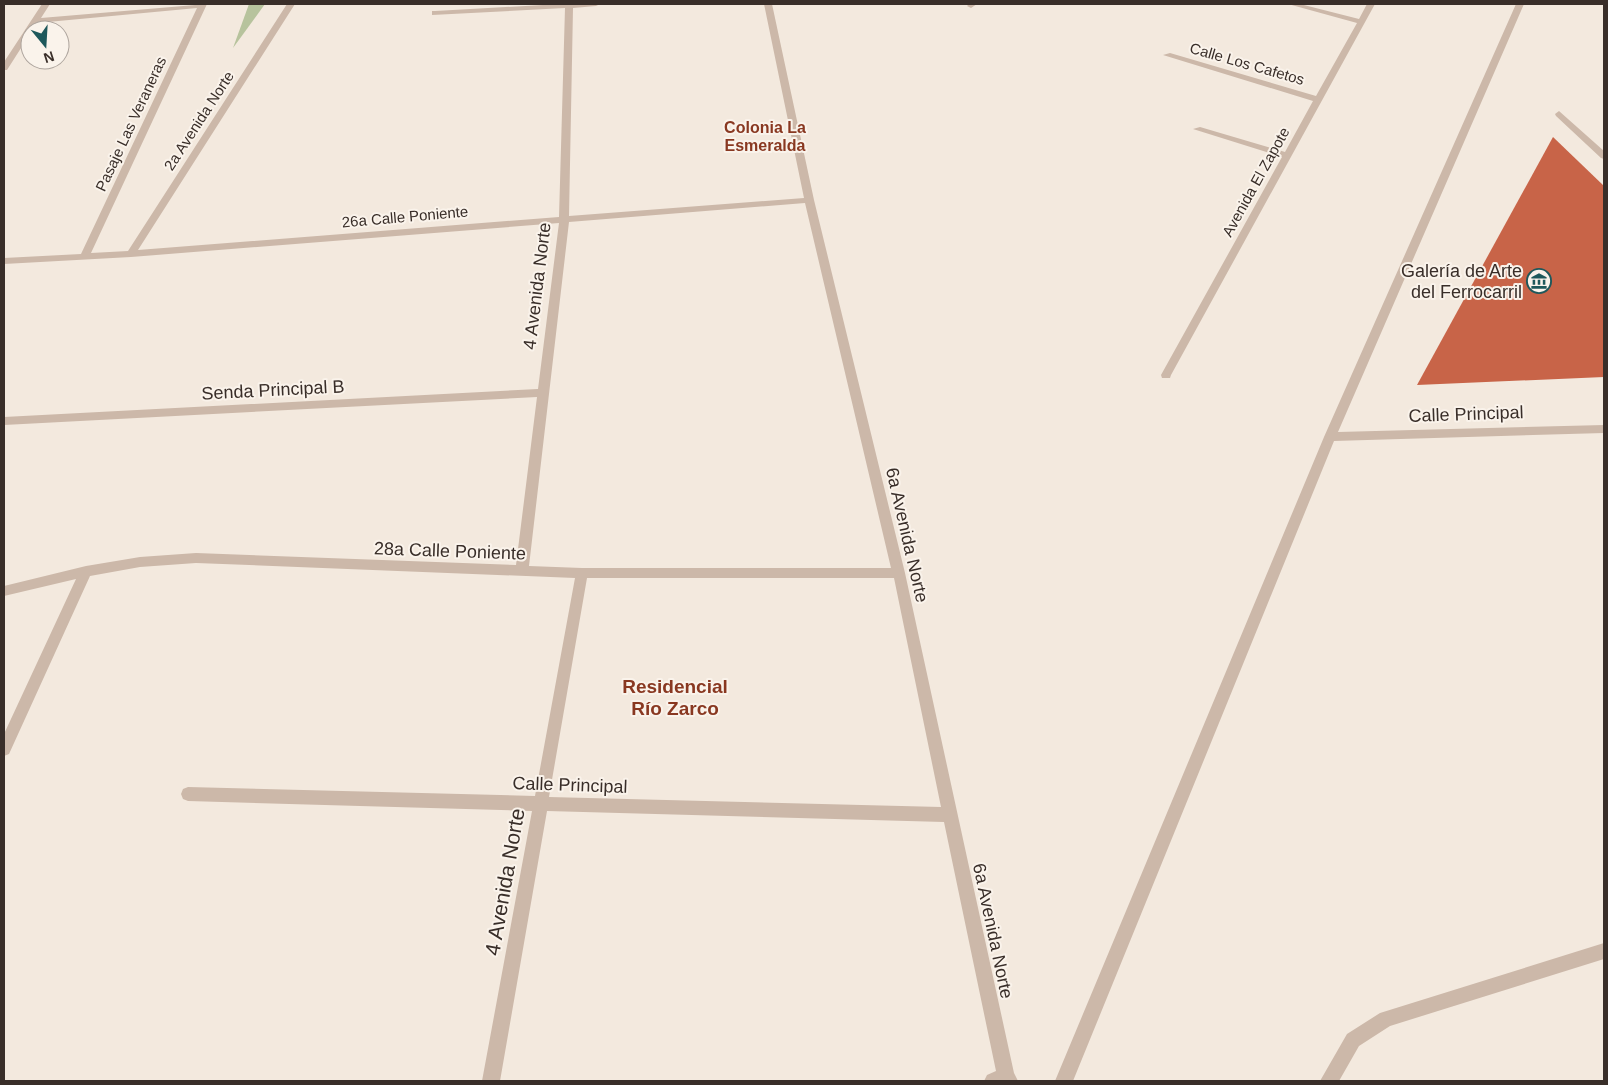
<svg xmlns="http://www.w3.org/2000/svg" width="1608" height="1085" font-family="Helvetica,sans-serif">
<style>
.green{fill:#b7c39d}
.building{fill:#c86448}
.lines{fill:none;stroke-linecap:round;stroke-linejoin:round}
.minor{fill:#ccb8a9;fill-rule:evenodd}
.labels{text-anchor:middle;stroke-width:4;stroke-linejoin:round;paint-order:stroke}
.far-street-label{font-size:15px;fill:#392e29;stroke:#faf3eb}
.far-neighbourhood-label{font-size:16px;font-weight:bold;fill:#893821;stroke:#faf3eb}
.poi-label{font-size:18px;fill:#392e29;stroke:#faf3eb;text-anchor:end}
.street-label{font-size:18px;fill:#392e29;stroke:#faf3eb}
.neighbourhood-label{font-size:19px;font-weight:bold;fill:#893821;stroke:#faf3eb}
.near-street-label{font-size:21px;fill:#392e29;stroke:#faf3eb}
</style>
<rect width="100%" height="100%" fill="#f3e9de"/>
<!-- green -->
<path class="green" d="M249,4H265L233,48Z"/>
<!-- building -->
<path class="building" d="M1553,137L1604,186V377L1417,385Z"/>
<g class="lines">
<!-- minor -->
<path class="minor" d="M42,4H50L41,18L207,4L91,253L128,251L287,4H295L138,250L559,217L565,8L432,15V11H435L560,4H600L596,6L573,8L569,216L804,198L764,4H772L814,200L905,573L1014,1073L1018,1081H984L987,1075L996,1071L944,822L547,811L500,1081H482L532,811L188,801L183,799L181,794L183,789L188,787L535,796L575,578L196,563L140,567L90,576L9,754L4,756V734L76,579L4,596V586L86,566L140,557L196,553L516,565L537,397L4,425V417L538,389L559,223L131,257L4,264V258L81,254L197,8L37,23L33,30H30V34L7,70H4V62ZM805,203L891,568H582L529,566L569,222ZM587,578H894L941,807L549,797Z
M969,4H977L971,8L967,6Z
M1288,4H1300L1359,19L1367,4H1375L1171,375L1170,378H1162L1161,375L1282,157L1193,129L1200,127L1285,152L1313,101L1163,55L1170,53L1316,96L1357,23Z
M1516,4H1524L1338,432L1604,425V433L1334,441L1073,1081H1055L1324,437Z
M1559,111L1604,151V159L1601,158L1556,116L1555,114Z
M1604,943V959L1390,1026L1359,1046L1339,1081H1320L1347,1034L1380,1013Z"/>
</g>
<!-- icons -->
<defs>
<symbol id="museum-ring" viewBox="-11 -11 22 22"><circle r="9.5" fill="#faf3eb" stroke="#1e585b" stroke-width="1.5"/><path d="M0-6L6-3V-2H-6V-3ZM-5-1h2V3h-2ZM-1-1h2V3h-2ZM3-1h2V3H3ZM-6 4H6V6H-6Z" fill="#1e585b"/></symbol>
</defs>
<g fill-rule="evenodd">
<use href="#museum-ring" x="1525" y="267" width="28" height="28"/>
</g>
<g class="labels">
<!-- far-street labels -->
<g class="far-street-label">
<text transform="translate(1247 64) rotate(16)" y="5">Calle Los Cafetos</text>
<text transform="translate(199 121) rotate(-57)" y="5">2a Avenida Norte</text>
<text transform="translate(131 124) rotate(-65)" y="5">Pasaje Las Veraneras</text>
<text transform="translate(1256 182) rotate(-61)" y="5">Avenida El Zapote</text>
<text transform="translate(405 217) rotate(-5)" y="5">26a Calle Poniente</text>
</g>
<!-- far-neighbourhood labels -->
<g class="far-neighbourhood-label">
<text x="765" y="133">Colonia La<tspan x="765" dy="18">Esmeralda</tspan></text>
</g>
<!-- poi labels -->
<g class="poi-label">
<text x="1522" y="277">Galería de Arte<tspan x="1522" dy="21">del Ferrocarril</tspan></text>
</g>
<!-- street labels -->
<g class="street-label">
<text transform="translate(537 286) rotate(-83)" y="6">4 Avenida Norte</text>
<text transform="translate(273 390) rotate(-3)" y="6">Senda Principal B</text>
<text transform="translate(1466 414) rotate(-2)" y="6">Calle Principal</text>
<text transform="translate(907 535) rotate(77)" y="6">6a Avenida Norte</text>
<text transform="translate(450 551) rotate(2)" y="6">28a Calle Poniente</text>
<text transform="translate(570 785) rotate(2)" y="6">Calle Principal</text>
<text transform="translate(993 931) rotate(78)" y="6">6a Avenida Norte</text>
</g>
<!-- neighbourhood labels -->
<g class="neighbourhood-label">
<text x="675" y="693">Residencial<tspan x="675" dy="22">Río Zarco</tspan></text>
</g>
<!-- near-street labels -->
<g class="near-street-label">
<text transform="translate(505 882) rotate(-80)" y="7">4 Avenida Norte</text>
</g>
</g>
<!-- border -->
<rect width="1608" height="1085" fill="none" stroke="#392e29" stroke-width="10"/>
<!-- north arrow -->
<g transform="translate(45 45) rotate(162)"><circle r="24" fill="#faf3eb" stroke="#ada49d"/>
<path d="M0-4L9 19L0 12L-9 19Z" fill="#1e585b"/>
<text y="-8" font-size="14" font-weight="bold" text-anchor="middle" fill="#392e29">N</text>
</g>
</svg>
